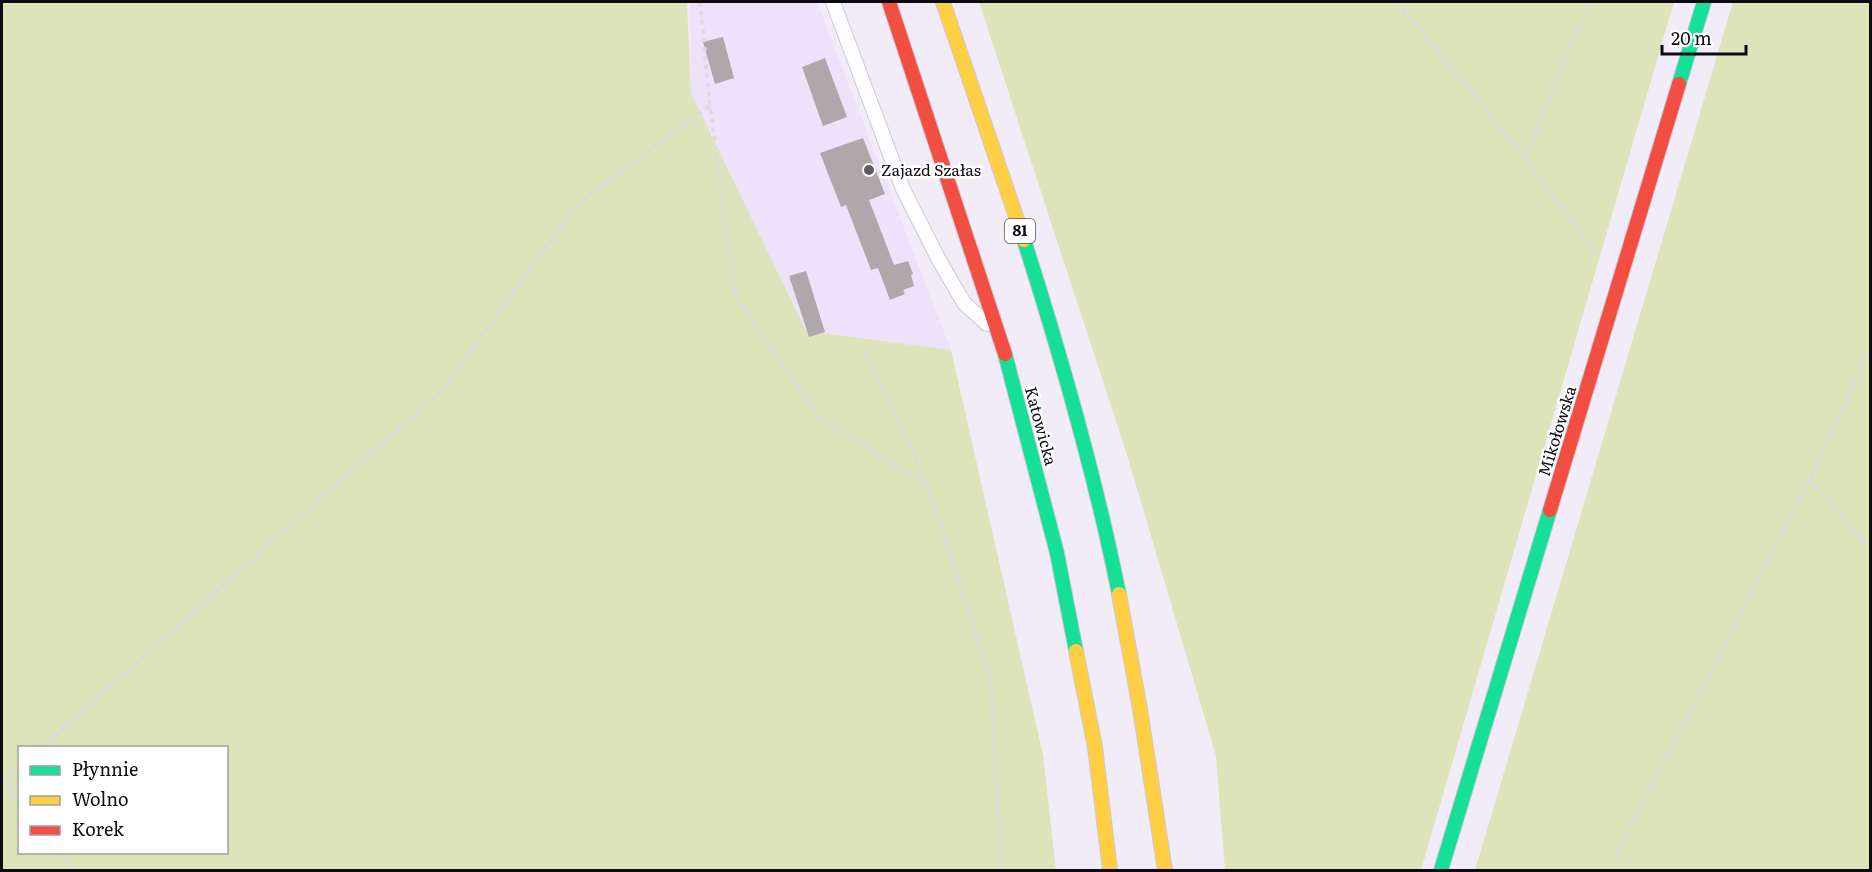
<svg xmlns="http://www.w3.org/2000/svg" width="1872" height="872" font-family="Literata,serif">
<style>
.built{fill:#ede2fa}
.green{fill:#dde4ba;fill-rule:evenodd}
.building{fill:#aea8aa}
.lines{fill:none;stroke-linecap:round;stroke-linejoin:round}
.lane-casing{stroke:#cdc8d3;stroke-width:16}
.fast-casing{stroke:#cdc8d3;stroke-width:16}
.slow-casing{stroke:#cdc8d3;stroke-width:16}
.jam-casing{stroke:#cdc8d3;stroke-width:16}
.path{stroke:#dddade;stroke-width:4;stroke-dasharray:4.5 4.5;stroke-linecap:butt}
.lane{stroke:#fdfcfe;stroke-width:14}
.fast{stroke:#16e098;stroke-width:14}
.slow{stroke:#ffcf43;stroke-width:14}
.jam{stroke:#f24e42;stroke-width:14}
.poi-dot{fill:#5e5963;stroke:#fff;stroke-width:2}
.labels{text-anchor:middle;stroke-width:5;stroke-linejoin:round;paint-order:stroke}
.shield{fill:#fff;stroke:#56545a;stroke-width:1.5}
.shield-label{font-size:15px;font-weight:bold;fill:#0e0a13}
.poi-label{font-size:16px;fill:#0e0a13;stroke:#fff;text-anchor:start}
.street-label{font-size:16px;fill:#0e0a13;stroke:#fff}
</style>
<rect width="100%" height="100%" fill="#f2ecf8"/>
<!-- built -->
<path class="built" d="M690,2H817L951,350L806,332L691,93Z"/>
<!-- green -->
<path class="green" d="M2,2H687L691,93L806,331L951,350L1043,755L1056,870H2ZM20,748H226V852H20Z
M979,2H1674L1421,870H1225L1216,756L1128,458Z
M1733,2H1870V870H1475Z"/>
<!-- building -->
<path class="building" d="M723,37L734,78L715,84L703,42Z
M825,58L847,117L823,126L802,67Z
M863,138L885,194L869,200L894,265L908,261L913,274L911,275L914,286L903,290L905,294L890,300L878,268L871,270L846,205L841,207L820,153Z
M806,271L825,332L809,337L789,276Z"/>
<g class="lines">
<defs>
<path id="lane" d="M833,2L903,189L939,260L964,303L987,324"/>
<path id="fast" d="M1679,84L1704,2
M1024,240C1061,356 1095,474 1119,594
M1005,354L1057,553L1076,651
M1441,870L1550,510"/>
<path id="slow" d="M943,2L1024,240
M1119,594L1140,709L1165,870
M1076,651L1095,747L1110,870"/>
<path id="jam" d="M889,2L1005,354
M1550,510L1679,84"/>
</defs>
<!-- lane casing -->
<use href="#lane" class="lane-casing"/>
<!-- fast casing -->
<use href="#fast" class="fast-casing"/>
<!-- slow casing -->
<use href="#slow" class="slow-casing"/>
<!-- jam casing -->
<use href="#jam" class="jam-casing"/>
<!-- path -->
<path class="path" d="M700,2L710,106L735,295L820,419L927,484L991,681L1001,865L997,870
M1397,2L1525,157L1597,254
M1525,157L1589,2
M866,352L927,483
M1810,479L1870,549
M41,748L443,389L576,205L709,106
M2,779L20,802
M3,781L20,766
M60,852L74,870
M1616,870L1618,850L1810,479L1870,348"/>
<!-- lane -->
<use href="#lane" class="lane"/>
<!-- fast -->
<use href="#fast" class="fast"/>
<!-- slow -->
<use href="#slow" class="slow"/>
<!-- jam -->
<use href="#jam" class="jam"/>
</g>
<!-- markers -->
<circle class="poi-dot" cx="869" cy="170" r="6"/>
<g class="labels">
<!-- shield labels -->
<rect class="shield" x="1005" y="219" width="30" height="24" rx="4.5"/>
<g class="shield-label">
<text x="1020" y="236">81</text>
</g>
<!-- poi labels -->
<g class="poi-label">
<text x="881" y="176">Zajazd Szałas</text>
</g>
<!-- street labels -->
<g class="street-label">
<text transform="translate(1041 426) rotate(75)" y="6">Katowicka</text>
<text transform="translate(1557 431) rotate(-73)" y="6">Mikołowska</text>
</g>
</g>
<!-- border -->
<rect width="1872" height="872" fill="none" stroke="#0e0a13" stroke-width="6"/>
<!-- legend -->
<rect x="18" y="746" width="210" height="108" fill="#ffffff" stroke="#9f9da1" stroke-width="1.5"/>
<rect x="30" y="766" width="30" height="9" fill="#16e098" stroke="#9f9da1" stroke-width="1.5"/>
<text x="72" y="776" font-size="18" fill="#0e0a13">Płynnie</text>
<rect x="30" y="796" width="30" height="9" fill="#ffcf43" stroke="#9f9da1" stroke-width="1.5"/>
<text x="72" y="806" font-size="18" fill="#0e0a13">Wolno</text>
<rect x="30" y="826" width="30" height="9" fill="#f24e42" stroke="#9f9da1" stroke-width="1.5"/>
<text x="72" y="836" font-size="18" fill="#0e0a13">Korek</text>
<!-- scale -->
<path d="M1662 45v9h84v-9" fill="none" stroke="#0e0a13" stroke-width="3"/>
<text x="1671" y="45" font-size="18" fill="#0e0a13" stroke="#ffffff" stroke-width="4.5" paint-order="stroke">20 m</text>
</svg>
